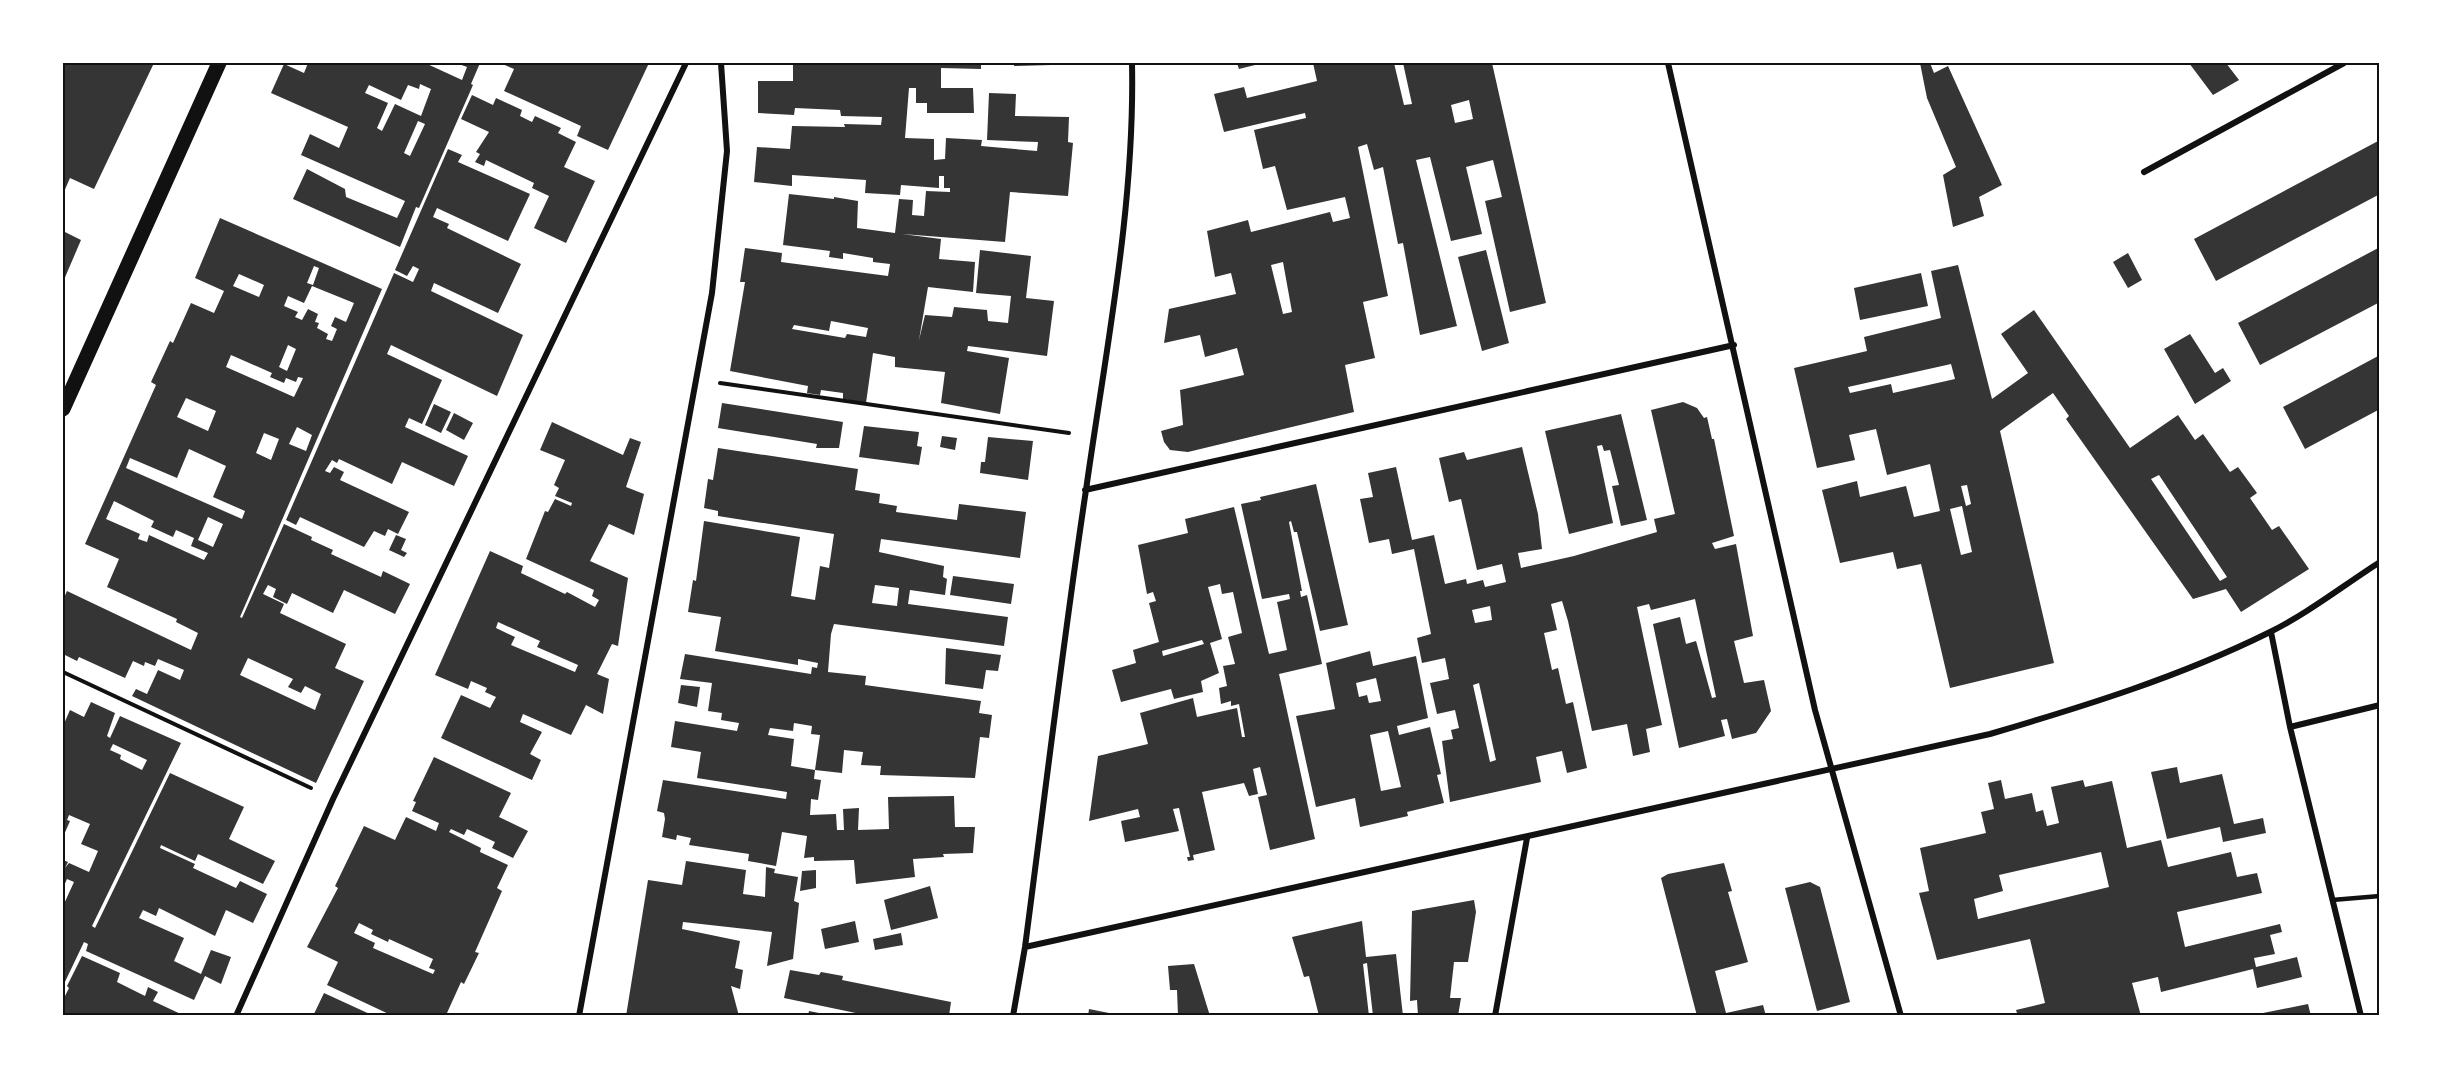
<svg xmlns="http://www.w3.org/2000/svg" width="2443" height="1079" font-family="'Source Sans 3',sans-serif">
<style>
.building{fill:#353535;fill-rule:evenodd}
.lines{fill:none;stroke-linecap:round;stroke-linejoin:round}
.path{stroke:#111;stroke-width:4}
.service{stroke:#111;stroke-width:4.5}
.minor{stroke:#111;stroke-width:6}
.primary{stroke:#111;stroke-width:15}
.neatline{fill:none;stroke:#111;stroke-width:2}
</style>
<rect width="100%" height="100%" fill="#fff"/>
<!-- building -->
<path class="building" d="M63,63H154L94,189L70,178L63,194Z
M308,63H425L462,80L467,67L456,63H480L471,84L473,85L419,208L416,207L400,247L293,199L307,169L345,189L346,197L397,218L405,201L301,155L310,134L339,148L348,127L271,93L284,64L304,73ZM420,84L431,89L421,116L395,104L382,131L377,128L388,103L365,93L369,85L401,100L408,85L419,89ZM418,121L425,124L410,156L404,153Z
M500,63H649L608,150L577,136L581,126L504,91L514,69Z
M793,63H981V69L941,68V88H973L974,113H927V103H916V88H909L905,138L934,139V160L945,159L946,138L982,140L981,146L1037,151L1038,142L987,140L989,93L1016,94L1015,116L1069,117L1068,142L1073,143L1068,196L1010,192L1005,242L902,234L941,239L939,259L975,262L973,292L928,287L919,340L925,315L952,317L954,307L987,310L988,321L1008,323L1011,296L976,293L980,250L1031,256L1026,298L1054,301L1047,356L968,346L967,351L1009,358L1000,414L941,403L945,372L895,367V357L873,353L866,403L843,399V393L821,390L820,395L807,393L808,386L730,371L745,282H740L745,248L782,253L781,262L888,276L890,264L873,262V258L843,253V259L829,257L830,251L783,245L789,194L834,199V197L858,201L857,228L895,233L899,199L913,200L912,215L924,216L926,191L950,192V188H944V176H939V188L901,185L900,195L865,193L866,180L792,175V186L754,182L757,147L790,149L792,126L845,127L844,124L881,125L882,117L841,116L840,110L795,108L794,115L758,113V81H793ZM831,321L868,328L866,337L847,334L845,338L792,329L794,325L829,331Z
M1014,63H1051V65L1014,66Z
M1237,63H1259V64L1239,69Z
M1313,63H1394L1404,105L1412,104L1403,63H1492L1546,303L1510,312L1485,201L1502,197L1493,160L1466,167L1482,234L1451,241L1430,157L1416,160L1457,326L1420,335L1403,243L1398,244L1383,167L1374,170L1367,144L1358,147L1388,296L1363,302L1375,358L1345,365L1354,412L1188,452L1170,450L1164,442L1161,431L1183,425L1180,390L1244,375L1237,348L1205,357L1200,335L1164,343L1169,309L1236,294L1231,273L1215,277L1207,231L1248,220L1251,232L1330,212L1333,222L1350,218L1345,197L1287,210L1275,166L1263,169L1254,130L1306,118L1305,113L1224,132L1214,94L1244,87L1247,98L1317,81ZM1469,100L1473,119L1455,123L1451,105ZM1283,262L1292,312L1283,314L1271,265Z
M1920,63H1930L1934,73L1948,66L2002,185L1979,197L1984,216L1953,227L1943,175L1956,167L1927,98Z
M2189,63H2226L2239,80L2213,95Z
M472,95L493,105L496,98L522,110L520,116L532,122L535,116L561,128L558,133L576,142L564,167L595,181L566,243L534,228L549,196L532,188L534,183L486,160L484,166L475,162L480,154L476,152L489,132L461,119Z
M2380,140V194L2216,281L2194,239Z
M448,149L462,155L458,162L530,194L508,241L437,208L433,217L449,224L447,228L521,264L498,313L434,283L431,291L523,335L497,396L391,345L387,354L442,380L422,424L409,418L405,427L468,456L454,486L402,462L392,484L339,459L337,463L332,460L325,471L330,473L334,467L344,472L340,480L409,512L398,534L388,529L385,536L374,531L364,547L300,517L296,525L286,520L394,273L413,282L419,269L413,266L407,276L395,270Z
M220,218L382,289L240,617L242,618L284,524L312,537L311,540L333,550L331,554L381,577L383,571L410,584L395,614L344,590L333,613L292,593L287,604L273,597L276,589L268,585L263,594L284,604L280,613L346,644L335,668L364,681L316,783L132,696L136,689L147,694L158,670L180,680L184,670L158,659L155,666L145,662L144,666L133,661L125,678L79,657L77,661L63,654V600L67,591L191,650L198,633L176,622L177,619L107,587L119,559L85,544L156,385L151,382L170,341L173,343L191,303L214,313L224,291L195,278ZM314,266L319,268L313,285L307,283ZM239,274L264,285L259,297L233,286ZM312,286L354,303L346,322L335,317L331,326L337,329L332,341L326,339L328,334L317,328L319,323L315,322L318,314L308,309L302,320L295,317L298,312L284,306L288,296L304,303ZM288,345L296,349L287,371L279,367ZM231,355L272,373L270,377L284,383L286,378L296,382L298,377L303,378L294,397L226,367ZM186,398L216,411L208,431L177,417ZM297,427L312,435L306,451L289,444ZM264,433L279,439L271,460L256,453ZM189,449L226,466L213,497L245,511L242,519L126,468L130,458L177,478ZM114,501L154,521L151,527L173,537L176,530L194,538L191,546L208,553L204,560L149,535L147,542L138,539L140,534L106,519ZM208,517L223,524L213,547L198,540ZM248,658L293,679L288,687L301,693L305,686L321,694L315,710L240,675Z
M63,231L81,240L63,282Z
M2380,247V302L2260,365L2238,323Z
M1486,250L1509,343L1482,351L1458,257Z
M2128,253L2142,280L2128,288L2113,262Z
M1958,265L1992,399L2028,373L2001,334L2034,310L2130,448L2178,415L2195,440L2203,434L2230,472L2238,467L2257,493L2250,498L2272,530L2279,526L2309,569L2241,612L2226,589L2193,599L2066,419L2069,416L2053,393L2000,431L2054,663L1950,688L1921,564L1897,569L1893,552L1840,563L1822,490L1857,481L1860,497L1906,486L1914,517L1940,511L1930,464L1887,475L1876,429L1849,435L1855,460L1817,468L1794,368L1867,351L1864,337L1941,318L1931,271ZM1951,364L1955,379L1893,393L1891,384L1850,393L1848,387ZM2159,475L2227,577L2220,581L2151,479ZM1967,485L1971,504L1966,506L1961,486ZM1962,506L1972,552L1961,555L1950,509Z
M1921,273L1928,306L1860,320L1854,288Z
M2190,334L2215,373L2223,368L2231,381L2195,404L2164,349Z
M2380,355V409L2305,449L2283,407Z
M1683,402L1697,408L1704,418L1707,417L1712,439H1714L1734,536L1712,543L1715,549L1736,544L1753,636L1734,641L1744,683L1764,680L1771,711L1756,733L1732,739L1727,719L1721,720L1725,736L1679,748L1653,624L1680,617L1686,644L1696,641L1712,698L1716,697L1695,599L1651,610L1649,604L1637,607L1662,725L1646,729L1650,752L1633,756L1627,724L1592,731L1568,621L1562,601L1551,604L1557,630L1544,633L1552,670L1558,668L1566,704L1573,702L1587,768L1567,773L1562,751L1536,757L1541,782L1450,802L1442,741L1453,739L1451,730L1459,728L1455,710L1437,714L1430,683L1449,679L1445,658L1422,663L1417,638L1431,634L1414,549L1392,554L1389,539L1369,543L1360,499L1373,497L1368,473L1396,467L1412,540L1434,535L1445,584L1466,579L1467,584L1483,580L1485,587L1506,582L1502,564L1477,570L1461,499L1449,502L1439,458L1464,452L1467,460L1522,447L1538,514L1542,549L1518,553L1521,568L1574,556L1657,532L1654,519L1675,514L1651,410ZM1490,606L1492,620L1475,623L1472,610ZM1479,683L1496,760L1490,762L1473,685Z
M722,403L843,422L839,448H816L817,444L718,428Z
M434,404L451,412L441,433L425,425Z
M454,413L473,423L464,440L446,430Z
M1621,414L1647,520L1621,526L1612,486L1619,485L1610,450L1604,451L1602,445L1597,446L1613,523L1569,534L1545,431Z
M552,422L623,455L630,438L641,442L626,487L644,494L634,535L609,524L590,561L628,578L618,646L612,644L597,674L609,679L603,714L586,705L571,735L523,714L520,722L542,732L530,754L541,760L532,780L441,738L461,695L490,708L496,697L485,692L487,688L471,681L468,689L435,675L490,551L523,566L521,573L565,594L567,592L595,607L599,600L592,596L594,590L526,559L545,511L548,512L555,499L571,506L572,503L555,496L559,488L554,485L565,460L540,450ZM498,622L540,641L537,647L578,665L575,672L511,645L515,637L496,628Z
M864,426L919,432L917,446L922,447L919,465L859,457Z
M942,436L957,438L955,450L940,447Z
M988,437L1033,441L1028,480L980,473L981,462H985Z
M718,448L858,469L855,490L880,494L879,503L897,506L896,512L957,520L959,504L1026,512L1020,558L881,539L879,552L944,566L943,577L947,579L945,595L910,590L908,604L1008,617L1004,646L834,624L831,634L828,672L866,676L865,685L981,701L979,713L992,715L989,738L980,737L975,778L880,775L881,766L861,765L863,752L844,750L842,773L815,770L814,779L821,780L818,800L811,799L810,815L836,814L837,830H844L843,809L859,808L858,830L889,829L888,797L954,796L955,827H975L973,853L943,854L944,857L913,859L915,877L856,884L854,860L814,861V857L804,858L807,836L782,832L776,866L748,861L749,854L689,845L691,838L677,835L676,840L662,837L665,819L664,813L657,811L663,780L786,799L787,792L697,778L701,752L671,747L675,721L737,731L739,723L721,720L722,713L708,711L712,683L680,679L685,654L811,674L812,667L817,668L818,663L798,659V665L715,651L721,617L688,612L693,580L696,581L704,521L800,537L791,596L815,600L820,566L829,568L834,534L718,516V511L704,508L708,479L713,480ZM875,585L899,588L897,606L872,603ZM794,723L812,726L811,734L820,735L815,770L791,766L794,739L768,735L770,728L793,731Z
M1316,484L1348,625L1320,631L1297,532H1294L1291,521L1289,522L1302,591H1300L1301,597L1307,595L1322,664L1279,674L1315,839L1270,850L1258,797L1267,795L1260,767L1253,769L1258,794L1249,796L1244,783L1202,792L1215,850L1193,855L1194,860L1188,861L1187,857H1190L1179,808L1173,809L1179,831L1125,842L1121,821L1140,817L1138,809L1089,821L1098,756L1148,744L1140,713L1193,698L1197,717L1237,708L1242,737H1245L1239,704L1231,706V701L1221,704L1219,688L1227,686L1223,666L1235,664L1228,637L1242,633L1233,592L1222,594L1220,584L1208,587L1222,639L1210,643L1219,673L1201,681L1203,692L1174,699L1171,689L1121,702L1112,670L1136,663L1133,650L1159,642L1149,603L1156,601L1153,592L1147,594L1138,545L1188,533L1185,519L1234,507L1269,654L1287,650L1277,602L1290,599L1289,594L1262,599L1241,504L1261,500L1260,497ZM1202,640L1204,644L1163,656L1162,651Z
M396,535L406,539L401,550L407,553L404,557L389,550Z
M953,576L1014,584L1011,604L950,595Z
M946,648L1001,655L998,671L986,670L983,689L945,684Z
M1370,651L1373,666L1416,656L1428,718L1397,726L1399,735L1430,727L1441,774L1437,775L1444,803L1407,812L1408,816L1360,827L1355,798L1316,807L1296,716L1335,709L1326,663ZM1376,678L1381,701L1369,703L1367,695L1359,697L1356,683ZM1388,731L1401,787L1381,791L1370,735Z
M681,685L700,687L697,707L678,703Z
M91,702L115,713L107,736L110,738L120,716L181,743L92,926L95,928L97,924L170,773L244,807L229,839L275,861L263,884L198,854L195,861L161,845L160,848L195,864L193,868L236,888L240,881L267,894L253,923L226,910L215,936L159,908L156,916L143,910L139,918L184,938L174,961L201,974L211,950L231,957L221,984L205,976L194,1000L86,951L88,944L84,942L63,986V906L74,882L67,879L63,888V860L68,862L65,868L69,863L89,872L98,851L81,844L90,824L69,815L67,820L70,821L63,837V726L70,710L84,717ZM113,744L147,760L142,770L120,759L121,755L110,750Z
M434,757L511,793L499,817L528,831L513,858L492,848L495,842L467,829L464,835L451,829L449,832L481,848L480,852L508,865L497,888L502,891L475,952L479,953L464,984L461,982L447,1013L454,1016H393L327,985L338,962L307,947L338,888L335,886L364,826L395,840L406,817L436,831L439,823L412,811L416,802L413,801ZM359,923L373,930L371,934L388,942L389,939L433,959L429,968L435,970L433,974L373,948L375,943L354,933Z
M2177,767L2180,783L2222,774L2234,824L2263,818L2266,833L2223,842L2220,827L2167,839L2151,772Z
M2001,780L2005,799L2032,793L2036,812L2043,810L2047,826L2059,823L2051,787L2083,780L2085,787L2112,781L2127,848L2161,840L2168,867L2231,852L2237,877L2257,873L2262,893L2177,912L2185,947L2280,924L2282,932L2270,935L2275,954L2254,958L2256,967L2297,957L2302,977L2257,988L2253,969L2161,992L2158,977L2132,983L2141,1016H2018L2016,1010L2045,1003L2030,939L1937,960L1919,893L1929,891L1920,848L1986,833L1981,812L1994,809L1988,783ZM2101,852L2109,887L1978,919L1974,899L2003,891L1999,875Z
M686,861L746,870L743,894L765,897L766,867L775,869L774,873L798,877L794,901L799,903L793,959L767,966L772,932L683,922L682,929L740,941L735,968L743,970L740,989L731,986L739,1016H626L648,880L682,885Z
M1724,863L1732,891L1728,892L1748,962L1715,971L1726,1013L1763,1005L1766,1016H1697L1661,878L1668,874Z
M816,870V888L800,891L802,871Z
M1810,882L1820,887L1850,1002L1817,1011L1785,888Z
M930,886L938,918L891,930L884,900Z
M1474,900L1476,912L1468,962H1454L1450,998H1461L1458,1016H1418L1417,1000L1410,1001L1412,911Z
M855,921L859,942L825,949L821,929Z
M1362,921L1366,957L1396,954L1403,1016H1373L1367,963L1363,964L1369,1016H1319L1309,976L1304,977L1292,937Z
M901,933L903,945L875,950L873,939Z
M82,956L120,973L117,982L145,996L148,987L158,992L153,1001L185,1016H63V1000L69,988L67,986Z
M1194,964L1210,1016H1178L1177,990H1170L1168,966Z
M790,970L819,975L821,972L843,976L842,980L951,1002L949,1016H870L784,998Z
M324,993L374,1016H313Z
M2308,1004L2311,1016H2253V1015Z
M1089,1009L1119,1015V1016H1088Z
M809,1011L829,1015V1016H808Z"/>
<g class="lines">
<!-- path -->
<path class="path" d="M720,383L1069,433
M63,672L311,788"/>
<!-- service -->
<path class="service" d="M2332,900L2380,896"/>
<!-- minor -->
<path class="minor" d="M1668,63L1815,710L1901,1016
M2144,172L2344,63
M1085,490L1734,345
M2271,632L2290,727L2361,1016
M2290,727L2380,705
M1025,947L1990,734C2085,706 2179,677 2268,633C2307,614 2344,585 2380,562
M236,1016L333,799L686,63
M579,1016L712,293L727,151L721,63
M1013,1016L1025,947C1045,795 1063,642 1086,490C1106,348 1135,206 1132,63
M1495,1016L1527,838"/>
<!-- primary -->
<path class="primary" d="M63,409L219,63"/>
</g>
<!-- border -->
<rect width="2443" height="1079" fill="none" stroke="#ffffff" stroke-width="129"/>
<rect x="64" y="64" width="2314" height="950" class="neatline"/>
</svg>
